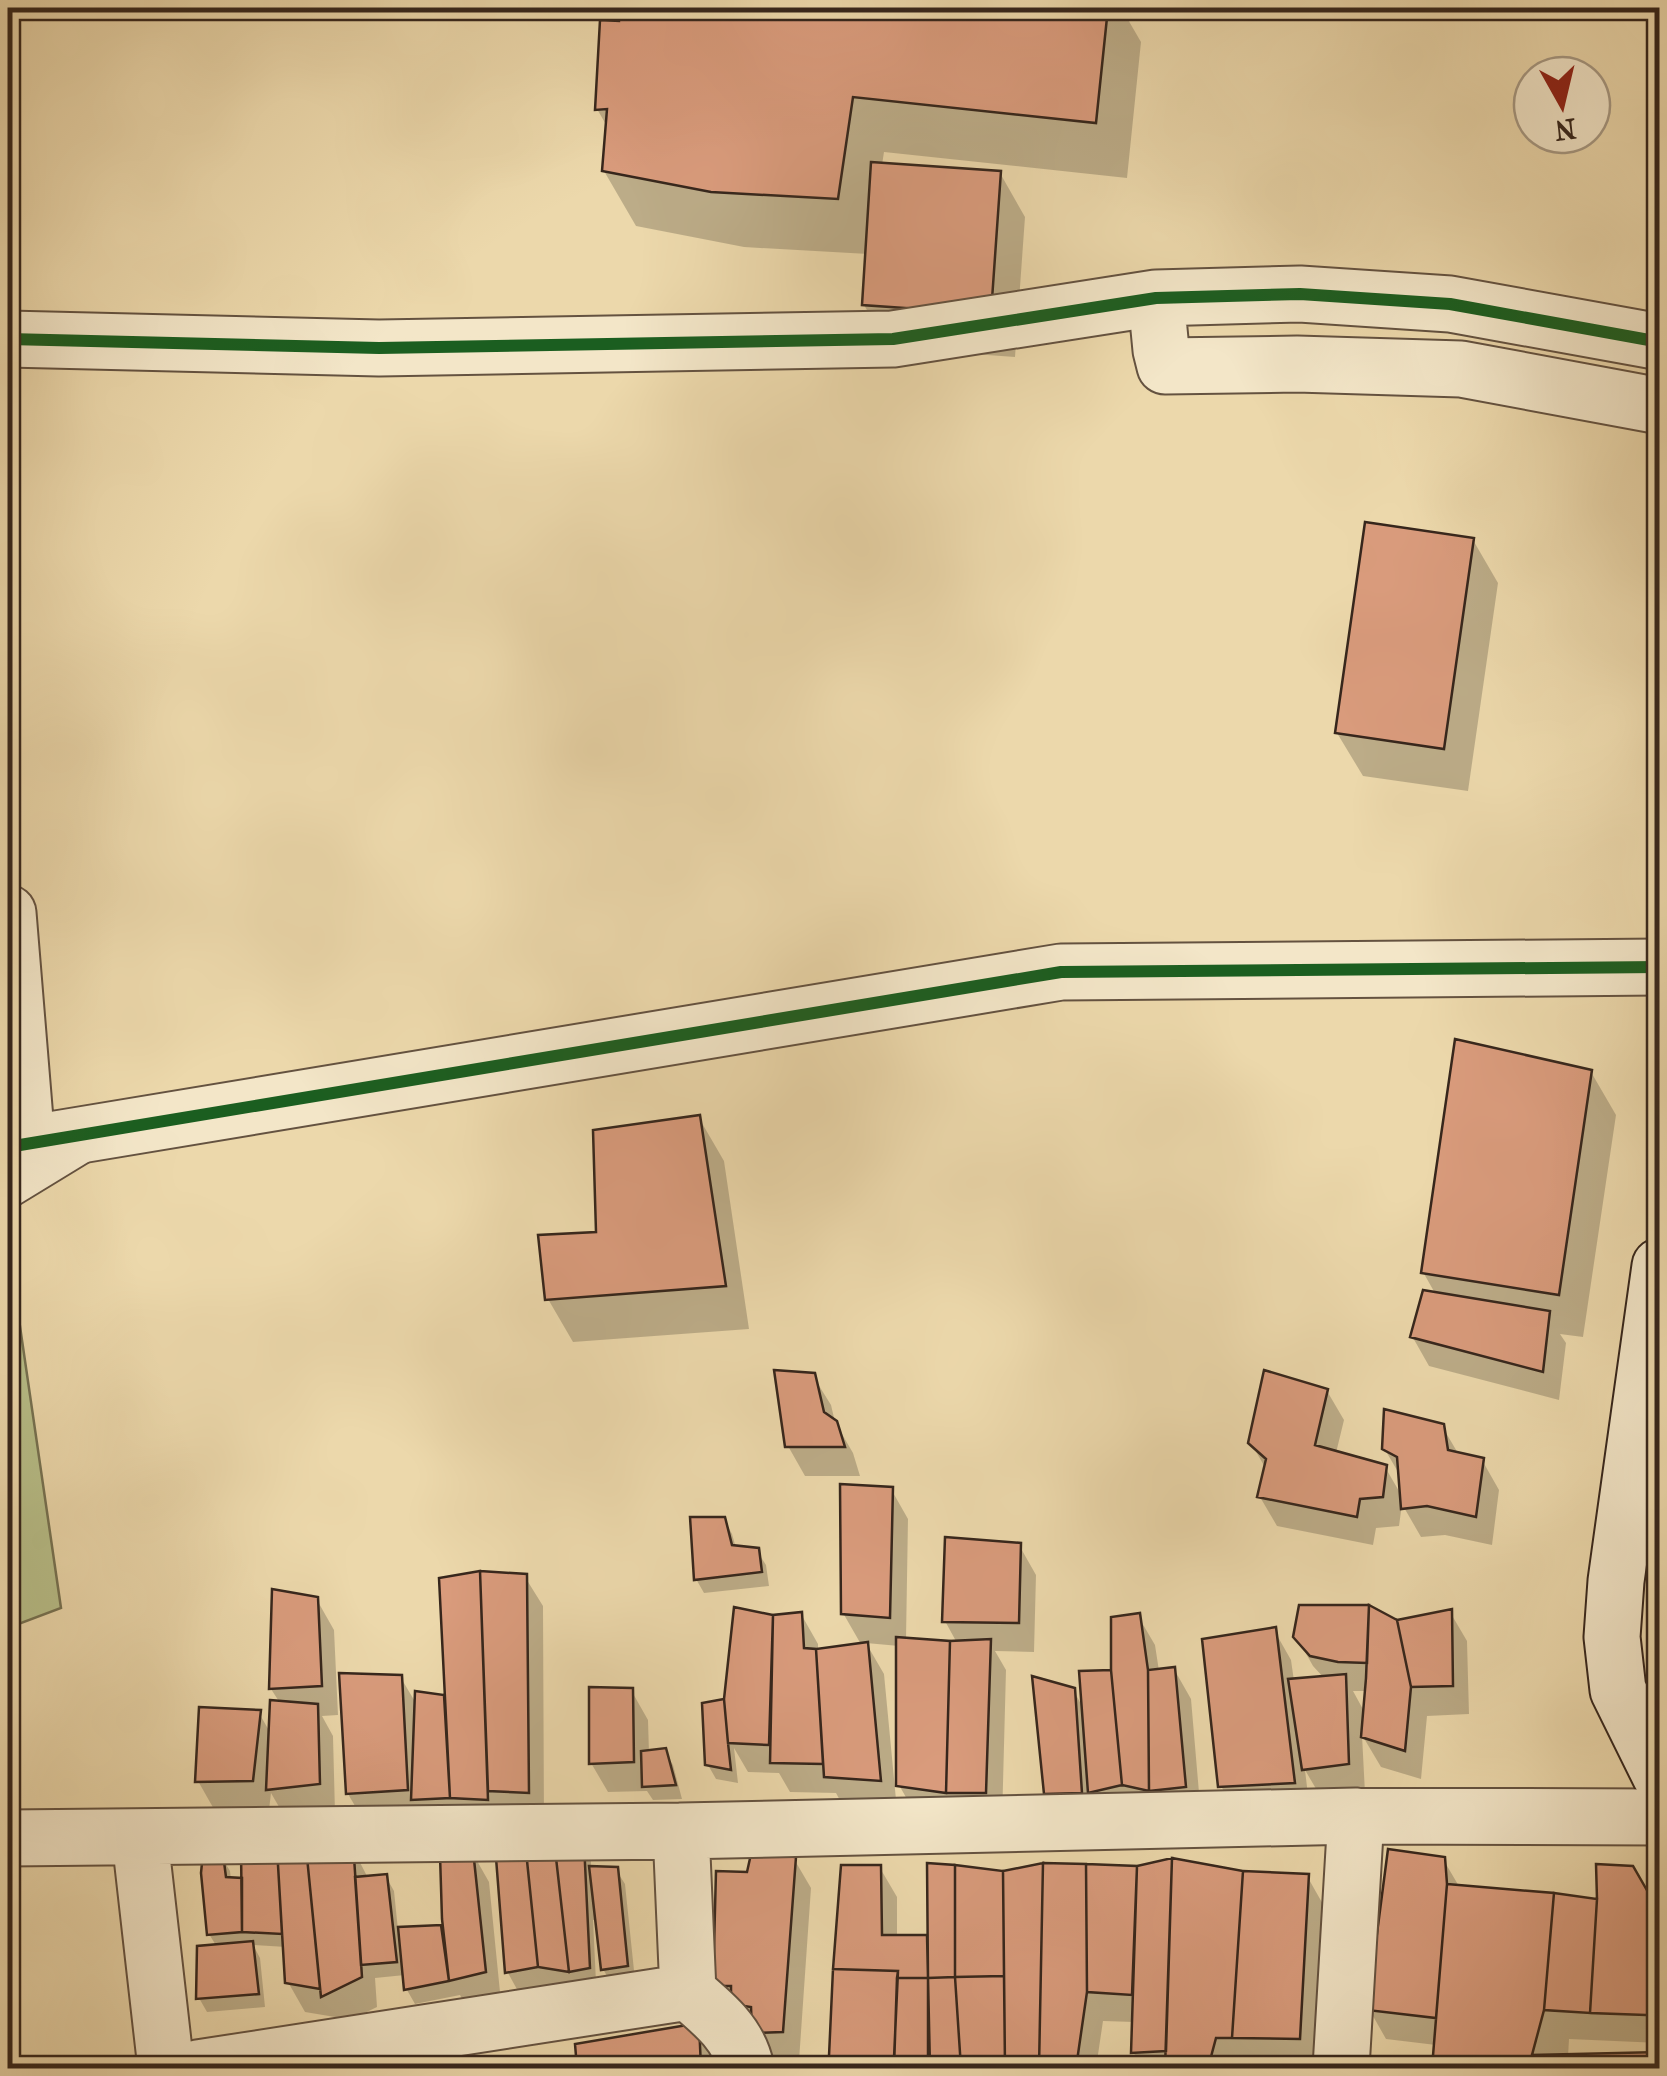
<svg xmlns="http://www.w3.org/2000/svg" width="1667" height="2076" font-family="'IM FELL French Canon',serif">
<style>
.green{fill:#b8bf89;stroke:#777252;stroke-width:2.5}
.shadow{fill:#0003;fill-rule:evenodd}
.building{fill:#d99b7c;stroke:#36261c;stroke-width:2.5}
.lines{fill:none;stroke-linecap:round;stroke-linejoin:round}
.lane-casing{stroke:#645240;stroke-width:36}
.street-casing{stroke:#645240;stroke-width:59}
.secondary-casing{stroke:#36261c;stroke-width:59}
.lane{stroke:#f3e6c8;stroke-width:32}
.street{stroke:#f3e6c8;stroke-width:55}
.secondary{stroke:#f3e6c8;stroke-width:55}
.cycleway-casing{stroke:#f3e6c8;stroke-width:19}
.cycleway{stroke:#1b5e20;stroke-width:12}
</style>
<rect width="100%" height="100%" fill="#ecd8ab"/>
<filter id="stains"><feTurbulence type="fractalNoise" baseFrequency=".002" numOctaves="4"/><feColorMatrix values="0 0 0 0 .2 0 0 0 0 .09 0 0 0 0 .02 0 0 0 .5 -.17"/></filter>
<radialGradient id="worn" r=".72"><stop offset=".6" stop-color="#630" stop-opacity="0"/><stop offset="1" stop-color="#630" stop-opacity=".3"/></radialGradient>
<!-- green -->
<path class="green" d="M8,1244L61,1608L8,1628Z"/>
<!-- shadow -->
<path class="shadow" d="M622,8H1123V11L1141,42L1127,178L884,152L882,165L1000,173L1025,217L1015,357L889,348L864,305L868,254L744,247L636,226L604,171L608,128L597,109L621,23Z
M1473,540L1498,583L1468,791L1363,776L1337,733Z
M1591,1072L1616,1115L1583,1337L1560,1334L1566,1343L1559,1400L1429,1366L1412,1336L1436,1295L1423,1272Z
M699,1118L724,1161L749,1329L573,1342L548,1299L598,1235Z
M813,1376L831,1405L835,1422L853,1453L860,1476H805L788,1446Z
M1327,1391L1344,1420L1336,1453L1385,1467L1403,1498L1401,1477L1384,1448L1442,1426L1459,1455L1482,1460L1499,1490L1492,1545L1445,1535L1421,1537L1402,1504L1399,1526L1376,1528L1373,1545L1277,1526L1260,1497L1266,1469L1251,1443Z
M891,1489L908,1519L906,1640L957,1643L945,1621L1019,1545L1036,1575L1034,1652L995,1651L1006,1670L1002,1822L916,1815L899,1785V1646L866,1643L884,1674L897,1810L843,1806L836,1793L790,1792L779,1773L748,1772L734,1748L738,1783L716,1779L708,1765L726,1701L773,1617L801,1614L818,1644V1651L862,1646L843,1613Z
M724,1519L732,1534L736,1548L757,1551L766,1565L769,1586L704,1593L696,1579Z
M480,1574L525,1577L543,1606L544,1822L365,1823L348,1794L401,1678L417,1705V1693L447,1697L441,1580Z
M317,1600L334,1630L338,1715L322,1716L333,1736L335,1813L286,1819L271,1793L269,1810L215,1811L198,1781L259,1713L271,1734L280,1703L271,1689Z
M1450,1612L1467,1641L1469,1714L1427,1716L1421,1779L1381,1767L1362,1735L1365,1793L1322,1799L1305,1770L1310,1812L1238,1816L1221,1786L1274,1630L1291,1660L1294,1681L1324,1678L1313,1666L1296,1636L1397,1623ZM1353,1691H1367L1365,1713Z
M1138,1616L1155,1645L1159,1671L1174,1669L1191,1699L1201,1816L1063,1823L1046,1793L1073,1690L1084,1709L1114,1673Z
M631,1690L648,1720L649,1753L664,1751L673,1765L682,1799L653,1800L647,1791L608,1792L591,1763Z
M351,1845L368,1878L386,1877L394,1891L398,1930L440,1927L447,1940L472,1852L489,1882L501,2002L468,2010L460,1995L415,2004L407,1990L405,1975L375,1978L377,2007L340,2025L335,2017L305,2012L288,1982L286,1947L253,1945L260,1958L265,2007L207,2012L199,1998L217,1947L209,1934L221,1856L230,1871L231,1880H244V1851Z
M582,1846L591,1860V1868L616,1870L625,1884L635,1980L611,1983L603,1969L597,1920H593L596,1982L524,2002L508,1973L498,1848Z
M794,1859L811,1888L799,2061L771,2062L715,1985L749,1875Z
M1443,1859L1460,1888L1660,1917V2043L1569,2039L1568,2057L1660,2054V2068H1434L1436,2045L1386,2039L1369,2009Z
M1044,1866L1307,1876L1324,1906L1316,2068H1143L1133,2052L1134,2022L1103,2021L1096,2068H839L832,2056L880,1868L897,1897V1937H926L930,1945L1003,1873Z
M697,2026L714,2055L715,2068H580L578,2046Z"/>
<!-- building -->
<path class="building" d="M620,8H1108L1096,123L853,97L838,199L711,192L602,171L607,109L595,110L600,20L619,21Z
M871,162L1001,171L991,314L862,305Z
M1365,522L1474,538L1444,749L1335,733Z
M1455,1039L1592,1070L1559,1295L1421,1273Z
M700,1115L726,1286L545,1300L538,1235L596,1232L593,1130Z
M1423,1290L1550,1311L1543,1372L1410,1337Z
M774,1370L815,1373L824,1412L837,1421L845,1447H785Z
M1264,1370L1328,1389L1315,1445L1387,1465L1383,1497L1360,1499L1357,1517L1257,1497L1266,1459L1248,1443Z
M1384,1409L1444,1424L1448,1450L1484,1458L1476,1517L1427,1506L1401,1509L1397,1457L1382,1449Z
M840,1484L893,1487L890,1618L841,1614Z
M690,1517H725L732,1545L759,1548L762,1572L694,1580Z
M945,1537L1021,1543L1019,1623L942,1622Z
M480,1571L488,1800L450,1798L439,1578Z
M480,1571L527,1574L529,1793L488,1791Z
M272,1589L318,1597L322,1686L269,1689Z
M1299,1605H1369L1367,1663L1338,1662L1310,1656L1293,1637Z
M1369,1605L1397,1620L1411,1687L1405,1751L1361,1737L1366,1678Z
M734,1607L773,1615L769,1745L728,1743L724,1699Z
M1452,1609L1453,1686L1411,1687L1397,1620Z
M802,1612L804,1648L816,1649L823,1764L770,1763L773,1615Z
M1140,1613L1148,1670L1149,1791L1122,1785L1111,1670V1617Z
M1276,1627L1295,1783L1218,1787L1202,1639Z
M896,1637L950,1641L946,1793L896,1786Z
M991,1639L986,1793H946L950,1641Z
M868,1642L881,1781L824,1777L816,1649Z
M1175,1667L1186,1787L1149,1791L1148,1670Z
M1111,1670L1122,1785L1088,1793L1079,1671Z
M339,1673L402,1675L408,1790L346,1794Z
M1346,1674L1349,1764L1302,1770L1288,1679Z
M1032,1676L1075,1688L1082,1793L1044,1794Z
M589,1687L633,1688L634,1762L589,1764Z
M415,1691L444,1695L450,1798L411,1800Z
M724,1699L728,1743L731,1770L705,1765L702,1703Z
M270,1700L318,1704L320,1784L266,1790Z
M199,1707L261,1710L253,1781L195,1782Z
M666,1748L676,1785L642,1787L641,1751Z
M353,1842L362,1977L321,1997L306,1847Z
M584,1843L590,1968L569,1972L555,1849Z
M495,1845L526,1851L538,1967L505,1973Z
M306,1847L320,1989L285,1983L277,1848Z
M277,1848L282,1934L242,1932L241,1849Z
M555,1849L569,1972L538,1967L526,1851Z
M1388,1849L1445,1857L1447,1884L1436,2018L1367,2010Z
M473,1850L486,1972L449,1981L442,1919L440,1855Z
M203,1853L223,1854L226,1877L242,1878V1932L207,1935L201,1873Z
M751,1854L796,1857L783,2032L752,2033L751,2007L731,2004V1986H713L716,1871L747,1872Z
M1172,1858L1243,1871L1232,2038H1216L1208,2068H1165Z
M1172,1858L1166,2051L1131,2053L1137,1866Z
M927,1863L955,1865V1977L928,1978Z
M1043,1863L1086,1864L1087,1992L1076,2068H1039Z
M1043,1863L1039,2068H1005L1003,1871Z
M1086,1864L1137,1866L1132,1995L1087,1992Z
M1596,1864L1633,1866L1660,1913V2013L1646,2015L1590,2013L1597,1899Z
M841,1865H881L882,1935H927L928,1978H897L898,1971L833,1969Z
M955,1865L1003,1871L1004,1976L955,1977Z
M589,1866L618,1867L628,1966L601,1970Z
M1243,1871L1309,1874L1300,2039L1232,2038Z
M387,1874L397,1962L361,1965L355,1877Z
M1447,1884L1554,1893L1544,2010L1532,2055V2068H1432Z
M1554,1893L1597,1899L1590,2013L1544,2010Z
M441,1925L449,1981L404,1990L398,1927Z
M253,1941L259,1994L196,1999L197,1946Z
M833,1969L898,1971L894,2058L829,2056Z
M1004,1976L1005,2068H961L955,1977Z
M955,1977L961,2068H930L928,1978Z
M897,1978H928V2068H894Z
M699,2023L701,2068H577L575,2044Z
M1660,2052V2068H1532V2055Z"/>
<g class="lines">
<defs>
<path id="lane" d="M8,1192L85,1145"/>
<path id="street" d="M1156,298L1161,350L1165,366L1297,364L1461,369L1660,406
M8,339L379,348L893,339L1156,298L1300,294L1450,304L1660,342
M8,913L27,1144
M8,1147L1061,972L1660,967
M681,1831L688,1992C714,2014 739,2034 746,2068
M8,1838L681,1831L1356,1816L1660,1817
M140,1839L166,2068
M198,2068L688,1992
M1341,2068L1356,1816"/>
<path id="secondary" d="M1660,1266L1616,1581L1612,1637L1618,1690L1660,1775"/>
</defs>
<!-- lane casing -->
<use href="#lane" class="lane-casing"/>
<!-- street casing -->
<use href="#street" class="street-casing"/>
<!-- secondary casing -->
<use href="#secondary" class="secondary-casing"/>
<!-- lane -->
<use href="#lane" class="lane"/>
<!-- street -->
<use href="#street" class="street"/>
<!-- secondary -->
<use href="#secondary" class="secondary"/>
<defs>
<path id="cycleway" d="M8,339L379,348L893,339L1156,298L1300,294L1450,304L1660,342
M8,1147L1061,972L1660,967"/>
</defs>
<!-- cycleway casing -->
<use href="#cycleway" class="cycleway-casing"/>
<!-- cycleway -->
<use href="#cycleway" class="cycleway"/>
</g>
<!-- margin -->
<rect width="1667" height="2076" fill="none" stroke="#ecd8ab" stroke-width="40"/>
<rect x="10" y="10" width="1647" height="2056" fill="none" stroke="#36261c" stroke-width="5"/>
<rect x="20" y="20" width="1627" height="2036" fill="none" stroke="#36261c" stroke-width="2.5"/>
<!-- north arrow -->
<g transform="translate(1562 105) rotate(172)"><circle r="48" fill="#f3e6c8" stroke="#a79983" stroke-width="2.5"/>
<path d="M0-8L18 38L0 25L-18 38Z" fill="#8f2418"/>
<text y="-15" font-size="28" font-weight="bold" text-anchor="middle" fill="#36261c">N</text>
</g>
<rect width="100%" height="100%" filter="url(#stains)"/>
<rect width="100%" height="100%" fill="url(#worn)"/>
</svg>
